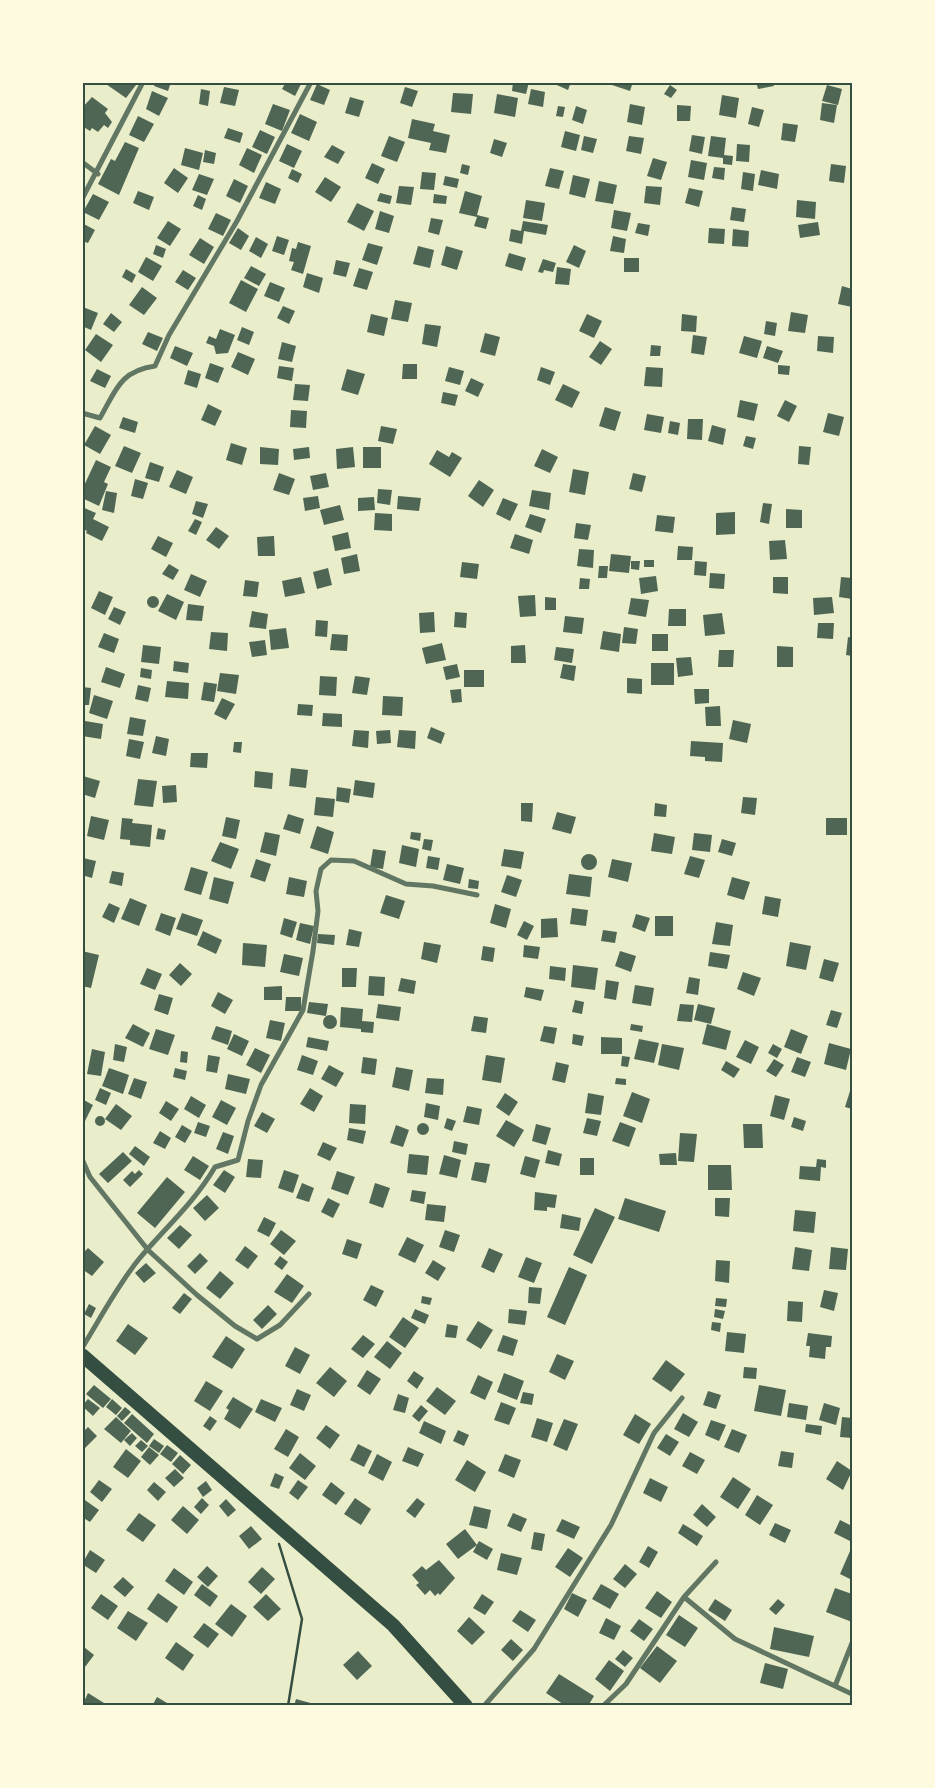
<svg xmlns="http://www.w3.org/2000/svg" width="935" height="1788" font-family="Inter,sans-serif">
<style>
.building{fill:#4f6655}
.lines{fill:none;stroke-linecap:round;stroke-linejoin:round}
.path{stroke:#344e41;stroke-width:2.5}
.minor{stroke:#617663;stroke-width:5}
.trunk{stroke:#344e41;stroke-width:14}
.neatline{fill:none;stroke:#344e41;stroke-width:2}
</style>
<rect width="100%" height="100%" fill="#e9edc9"/>
<!-- building -->
<path class="building" d="M103,82H132L136,85L126,98Z
M155,82H171L168,91L154,86Z
M286,82H302L295,96L282,89Z
M513,82H529L526,94L512,91Z
M550,82H571L568,90Z
M613,82H633L630,91L612,85Z
M756,82H773L774,86L758,89Z
M317,84L330,90L324,105L310,100Z
M670,85L677,90L671,98L664,94Z
M827,85L842,89L838,105L822,101Z
M224,87L239,90L235,106L220,103Z
M405,87L418,91L412,107L400,103Z
M201,89L210,91L208,106L199,104Z
M531,89L545,92L543,107L528,104Z
M152,91L168,98L159,116L146,109Z
M453,93L473,94L471,114L451,112Z
M497,94L518,98L515,117L494,113Z
M722,95L739,98L736,118L719,115Z
M92,97L108,109L105,113L112,122L108,128L104,125L98,132L92,128L90,131L82,126V108Z
M350,97L364,101L359,117L345,113Z
M822,103L837,105L834,123L820,120Z
M273,104L290,110L282,131L265,124Z
M630,104L645,107L642,125L627,122Z
M677,105L691,106L690,121H677Z
M558,106L565,107L563,117L556,116Z
M576,106L587,110L583,124L572,120Z
M752,107L764,110L759,127L748,124Z
M300,114L317,122L309,141L291,133Z
M138,116L154,124L144,142L129,135Z
M412,119L435,124L433,131L450,135L446,153L429,150L431,143L408,138Z
M783,123L798,125L795,142L781,140Z
M228,128L243,133L240,143L224,138Z
M260,130L275,137L267,154L252,147Z
M565,131L580,135L576,151L561,147Z
M692,135L705,137L702,154L689,151Z
M389,136L405,142L397,162L381,156Z
M584,136L597,139L593,153L581,150Z
M629,136L644,138L641,154L626,151Z
M711,136L726,138L724,155L733,156L732,165L723,164V158L708,156Z
M494,139L507,143L502,157L490,153Z
M125,142L139,148L119,195L98,184L111,159L115,161Z
M287,144L302,151L294,168L279,161Z
M737,144L750,145L749,162L736,161Z
M332,145L345,152L338,164L324,157Z
M185,148L203,153L199,170L181,165Z
M247,148L262,155L254,173L239,165Z
M205,150L216,153L214,164L203,162Z
M653,158L667,162L661,180L647,176Z
M691,160L707,163L704,180L688,177Z
M372,163L385,169L378,184L365,178Z
M462,164L470,166L468,175L460,173Z
M831,164L846,166L844,183L829,181Z
M714,167L725,168L724,180L712,178Z
M174,168L188,178L178,193L164,183Z
M550,168L564,171L559,189L545,186Z
M292,169L302,174L298,183L288,178Z
M761,170L779,174L777,189L758,185Z
M422,172L436,173L434,190L420,189Z
M743,172L755,174L753,191L741,189Z
M199,174L214,179L207,195L192,190Z
M573,175L590,179L585,198L569,194Z
M445,176L459,179L457,188L443,185Z
M325,177L341,187L331,202L315,192Z
M234,179L248,186L240,203L226,196Z
M599,181L617,185L613,204L595,201Z
M266,182L281,189L275,204L259,198Z
M399,186L414,187L411,205L396,203Z
M646,186L662,187L660,205L644,203Z
M689,188L703,191L699,207L685,203Z
M138,191L154,197L149,210L133,203Z
M465,191L482,196L477,215L489,218L486,229L474,226L477,217L459,213Z
M380,193L392,196L390,204L377,201Z
M93,194L109,202L99,220L83,212Z
M434,194L447,196L446,204L433,203Z
M198,195L206,199L202,210L193,206Z
M526,200L545,203L542,221L523,218Z
M797,200L816,202L815,219L796,217Z
M357,203L374,211L364,231L347,222Z
M732,207L746,209L744,222L730,220Z
M614,210L631,213L627,231L611,228Z
M380,211L394,216L389,233L375,229Z
M216,213L231,220L223,236L208,229Z
M431,218L443,220L439,235L428,232Z
M168,221L181,229L170,246L157,238Z
M523,221L548,225L546,235L524,231L522,244L509,241L511,229L521,231Z
M818,222L820,235L800,238L798,225Z
M82,223L95,230L88,243L82,241Z
M638,223L650,225L648,236L635,233Z
M238,228L249,236L241,250L229,243Z
M709,228L725,229L724,244L708,243Z
M733,229L749,231L748,247L732,246Z
M277,236L289,240L284,255L272,251Z
M613,236L626,239L624,253L610,251Z
M256,237L268,244L261,258L249,251Z
M200,238L214,247L204,264L189,255Z
M298,242L311,246L303,274L291,270L294,262L289,261L292,248L296,249Z
M368,243L383,247L377,265L362,260Z
M156,245L166,249L163,258L153,254Z
M574,245L586,251L579,268L566,262Z
M418,246L434,250L430,268L413,264Z
M446,246L463,251L457,270L441,265Z
M509,253L526,258L522,271L505,266Z
M146,257L162,266L153,281L138,272Z
M624,258H639V272H624Z
M543,259L556,263L553,272L544,270L543,273L538,272Z
M336,260L350,263L346,277L333,274Z
M251,266L266,274L259,286L244,278Z
M557,267L571,269L569,285L555,284Z
M359,268L373,272L367,290L353,286Z
M126,269L136,275L132,283L122,277Z
M183,270L196,278L188,290L175,282Z
M307,273L323,278L319,293L303,287Z
M241,280L258,289L246,312L229,303Z
M270,282L285,288L279,302L264,296Z
M842,286L852,289V307L838,304Z
M142,287L157,298L144,315L129,305Z
M395,300L412,303L408,322L391,319Z
M283,306L295,311L289,324L277,318Z
M83,307L98,313L91,330L82,326Z
M791,312L808,315L805,333L788,331Z
M111,313L122,322L114,332L103,324Z
M371,314L388,318L384,336L367,332Z
M587,314L602,321L594,338L579,331Z
M682,314L697,316L696,332L681,331Z
M766,321L777,323L775,336L764,334Z
M425,324L441,326L437,347L422,344Z
M242,327L254,332L249,345L237,340Z
M220,329L235,335L228,353L216,354L214,346L206,343L209,336L216,339Z
M148,332L163,338L157,351L142,344Z
M485,333L500,337L495,356L480,352Z
M96,334L113,345L101,362L85,350Z
M693,335L707,337L704,355L691,353Z
M744,336L762,341L757,358L739,353Z
M818,336L834,337L833,353L817,351Z
M600,341L612,349L601,365L589,357Z
M282,342L296,346L292,362L278,359Z
M651,345L661,346L660,356H650Z
M175,346L193,353L187,366L170,358Z
M767,346L783,351L778,363L763,358Z
M238,352L255,359L248,375L231,367Z
M210,363L224,368L218,383L205,378Z
M403,364H417V379H402Z
M778,365L790,366L789,375L778,374Z
M279,366L294,368L292,381L277,378Z
M449,367L464,371L460,385L445,381Z
M541,367L555,372L550,385L537,380Z
M646,367L663,368L662,387L644,386Z
M97,369L111,376L105,388L90,381Z
M347,369L365,374L358,395L341,390Z
M188,370L201,374L197,388L184,384Z
M471,378L484,384L478,397L465,391Z
M295,384L310,385L308,401L293,400Z
M563,384L580,392L572,408L555,400Z
M443,392L458,395L455,406L441,403Z
M740,400L758,404L754,421L737,417Z
M785,400L797,406L789,422L777,416Z
M208,404L222,411L215,426L201,420Z
M605,407L621,412L615,431L599,426Z
M291,410L307,411L306,428L290,427Z
M828,413L844,417L839,436L823,432Z
M647,414L664,417L661,433L644,430Z
M123,417L138,422L135,433L119,428Z
M688,419H703L702,440L687,439Z
M670,421L680,423L678,435L668,433Z
M712,425L726,429L723,445L708,441Z
M95,426L111,435L100,454L84,445Z
M381,426L397,429L393,444L378,441Z
M746,436L756,438L753,449L743,446Z
M231,443L247,448L242,465L226,460Z
M124,446L141,453L132,473L115,466Z
M799,446L811,447L809,465L798,464Z
M260,447L279,449L278,465L260,464Z
M309,447L310,458L294,460L293,449Z
M353,447L355,467L337,469L336,449Z
M363,447H381V468H363Z
M542,449L558,457L550,473L534,466Z
M437,450L449,457L452,452L462,458L450,477L429,464Z
M96,460L111,467L104,482L108,484L99,506L82,498V490Z
M150,462L164,467L159,482L145,478Z
M573,469L589,472L585,495L569,492Z
M177,470L193,477L186,494L169,487Z
M279,473L295,479L289,495L273,490Z
M326,473L329,487L313,490L310,476Z
M633,473L646,476L642,492L629,489Z
M135,479L148,483L143,499L131,496Z
M479,480L494,490L483,507L468,496Z
M378,489L392,490L390,505L377,503Z
M532,490L551,493L549,510L529,506Z
M106,491L117,493L114,513L102,510Z
M318,496L320,508L305,511L303,498Z
M398,496L421,498L419,511L397,509Z
M374,497L375,510L358,511V498Z
M503,498L518,504L510,521L496,514Z
M196,501L208,504L203,518L192,514Z
M763,503L772,504L769,524L760,522Z
M340,505L344,520L324,525L320,510Z
M82,507L96,513L93,519L109,527L102,541L86,533L87,531L82,528Z
M786,509L802,510V528H786Z
M735,512V534L716,535V513Z
M375,513L392,514V531L374,530Z
M530,514L546,519L541,533L525,527Z
M657,515L675,517L673,533L655,531Z
M195,519L202,522L196,535L188,531Z
M576,523L591,525L588,540L574,538Z
M216,527L229,536L219,549L206,540Z
M348,532L351,548L335,551L332,536Z
M515,534L533,540L529,554L510,548Z
M158,536L173,543L166,557L151,549Z
M274,536L275,556H258L257,537Z
M785,540L787,559L770,560L769,541Z
M678,546L693,547L692,560H677Z
M579,549L594,550L593,568L577,566Z
M357,554L360,571L344,574L341,558Z
M611,554L631,556L629,573L609,571Z
M644,560H654V567H644Z
M631,561H640L639,570L631,569Z
M695,561L707,562L706,576L694,575Z
M462,562L479,564L477,579L460,577Z
M169,564L179,570L173,580L162,574Z
M599,566H608L607,578H598Z
M328,568L332,585L317,589L313,572Z
M710,573L725,574L724,589L709,588Z
M191,574L207,581L200,597L184,590Z
M656,576L658,591L641,594L639,578Z
M301,577L305,593L285,597L282,581Z
M773,577H788V594L773,593Z
M841,577L852,578V599L839,597Z
M580,578L590,579L589,589H579Z
M245,580L259,582L257,597L243,596Z
M99,591L113,597L105,615L91,608Z
M167,594L184,602L176,620L158,611Z
M535,595L536,616L520,617L518,596Z
M147 602a6 6 0 1 1 12 0a6 6 0 1 1-12 0Z
M545,597L556,598V610H545Z
M832,597L834,613L814,615L813,598Z
M631,598L649,600L646,617L628,614Z
M188,604L204,606L202,621L186,620Z
M114,607L126,612L120,625L108,619Z
M669,609H686V626H668Z
M252,611L268,614L266,629L249,627Z
M434,612L435,632L420,633L419,613Z
M455,612L467,613L466,628L454,627Z
M722,613L725,634L705,636L703,615Z
M565,616L584,618L582,634L563,632Z
M316,620L328,621L327,637L315,636Z
M818,623H834L833,639L817,638Z
M624,627L638,629L636,644L622,643Z
M286,628L289,648L271,650L269,630Z
M603,631L621,634L619,652L600,649Z
M211,632L228,633L227,651L209,649Z
M104,633L119,639L114,653L98,647Z
M332,634L348,635L347,651L330,650Z
M652,634H668V651H652Z
M848,637L852,638V656L846,655Z
M265,640L267,655L252,657L249,642Z
M442,643L446,660L426,664L422,648Z
M143,645L161,647L159,664L141,662Z
M525,645L526,663H511V646Z
M777,646L793,647V667H777Z
M556,647L574,649L572,663L554,660Z
M719,650H734L733,667H718Z
M691,657L693,675L678,677L676,658Z
M174,661L189,663L188,673L173,671Z
M651,663H674V685H651Z
M457,664L460,677L446,680L443,667Z
M563,664L576,666L574,681L560,678Z
M106,667L125,674L120,688L101,682Z
M141,668L152,670L151,679L140,677Z
M464,670H484V687H464Z
M220,673L239,675L236,694L217,691Z
M320,676L337,677L336,696L319,695Z
M355,676L370,678L367,695L352,693Z
M627,678L642,679V694L627,693Z
M167,681L189,683L188,699L165,697Z
M204,682L217,684L214,702L201,700Z
M138,685L151,688L148,702L135,699Z
M82,687L91,688L89,705H82Z
M461,689L462,702L452,703L450,690Z
M694,689H709V703L695,704Z
M94,695L113,701L107,719L89,713Z
M383,696L403,697L402,716L382,715Z
M222,698L235,704L226,720L214,714Z
M298,704L313,705L312,716L297,715Z
M720,706L721,726H706L705,707Z
M323,713L342,714V727L322,726Z
M130,717L146,720L143,736L127,734Z
M733,720L751,724L747,743L729,739Z
M85,721L103,724L101,739L82,736Z
M431,727L445,733L441,744L427,738Z
M354,730L369,731L368,748L352,746Z
M390,730L391,743L377,744L376,731Z
M399,730L416,731L415,749L397,747Z
M156,736L169,739L166,756L152,753Z
M129,739L144,742L140,759L126,756Z
M691,741L723,743L722,762L705,761V757L690,756Z
M234,742H242L241,753L233,752Z
M191,753H208L207,768L190,767Z
M291,768L308,770L306,788L289,786Z
M255,771L273,773L272,789L254,787Z
M83,776L100,781L95,798L82,794Z
M138,779L157,781L153,807L134,805Z
M355,780L375,783L373,798L353,795Z
M176,785L177,802L163,803L162,786Z
M337,787L351,789L349,803L336,801Z
M316,797L335,799L333,817L314,815Z
M743,797L757,798L755,815L741,813Z
M521,803H533L532,822L521,821Z
M655,803L667,805L666,817L654,816Z
M557,812L576,817L571,834L552,829Z
M288,814L304,819L300,834L283,829Z
M91,816L109,820L104,840L87,836Z
M226,817L240,820L236,839L222,836Z
M122,818L133,819L132,823L152,825L150,847L130,845V840L120,839Z
M826,818H847V835H826Z
M317,826L334,832L328,854L310,848Z
M158,828L166,830L164,840L156,839Z
M265,832L280,835L276,856L260,852Z
M411,832L421,833L420,841L410,839Z
M654,833L675,837L672,854L651,851Z
M694,833L712,835L710,852L692,850Z
M424,839L433,840L431,851L422,849Z
M722,839L736,843L732,856L718,852Z
M220,842L239,849L231,869L211,861Z
M402,845L419,849L416,867L399,863Z
M373,849L386,851L383,869L370,867Z
M504,849L524,852L521,869L501,866Z
M581 862a8 8 0 1 1 16 0a8 8 0 1 1-16 0Z
M428,856L440,858L438,870L426,868Z
M690,856L705,860L699,878L684,874Z
M83,858L96,861L92,878L82,875Z
M256,859L271,864L265,882L250,877Z
M612,859L632,863L628,882L608,877Z
M447,864L464,868L460,884L443,880Z
M191,867L208,872L201,895L184,890Z
M112,871L124,873L122,886L109,883Z
M569,874L592,877L590,897L566,894Z
M507,875L522,880L516,897L501,892Z
M214,877L234,882L228,904L209,899Z
M289,877L307,881L304,897L286,894Z
M732,877L750,882L744,900L727,895Z
M469,879L479,881L478,889L468,888Z
M386,895L405,901L399,919L380,913Z
M765,896L781,899L778,917L762,914Z
M130,898L147,905L139,926L121,919Z
M109,903L120,908L114,923L102,917Z
M495,904L511,909L506,928L490,923Z
M572,908L588,910L586,926L570,924Z
M161,913L176,918L170,936L155,930Z
M182,913L203,920L197,936L176,929Z
M636,914L650,918L645,932L632,927Z
M655,916H673V936H655Z
M284,918L297,922L292,938L280,934Z
M557,918L558,937L541,938V919Z
M524,921L534,926L527,940L517,935Z
M716,922L733,925L730,946L712,944Z
M300,923L314,926L310,944L296,940Z
M349,929L362,932L359,947L346,945Z
M603,930L617,932L615,943L601,941Z
M203,931L222,940L216,954L197,945Z
M318,934L335,935L334,945L317,943Z
M424,942L441,945L437,963L421,959Z
M790,942L811,946L806,970L786,966Z
M243,943L267,945L265,967L242,965Z
M524,945L540,947L538,959L523,957Z
M483,946L495,948L493,962L481,960Z
M82,951L99,955L91,988L82,986Z
M620,951L636,956L631,972L615,966Z
M710,952L730,955L727,969L708,966Z
M284,954L303,958L299,976L280,972Z
M824,959L839,963L833,982L819,978Z
M180,963L192,974L181,986L169,975Z
M573,965L598,968L595,990L571,987Z
M550,966L566,968L565,981L549,979Z
M147,968L162,974L155,990L140,984Z
M342,968H357L356,987H342Z
M743,972L761,978L754,996L737,989Z
M369,976L385,977L384,996L368,995Z
M689,977L700,979L698,995L686,993Z
M401,978L416,981L414,994L398,991Z
M606,980L619,982L616,1000L604,998Z
M635,985L654,988L651,1006L632,1003Z
M282,986V1000H264V987Z
M526,987L544,990L541,1001L524,997Z
M218,992L233,1000L225,1014L211,1006Z
M159,994L173,998L168,1015L154,1010Z
M286,997H301V1011H285Z
M575,1000L584,1002L582,1014L572,1012Z
M309,1002L328,1004L326,1016L307,1013Z
M378,1004L401,1007L399,1021L376,1018Z
M680,1004L694,1005L692,1022L677,1021Z
M698,1004L715,1008L711,1024L694,1020Z
M341,1007L363,1009L362,1021L374,1022L373,1033L361,1032V1029L340,1027Z
M831,1010L842,1013L837,1028L826,1025Z
M323 1022a7 7 0 1 1 14 0a7 7 0 1 1-14 0Z
M474,1016L488,1018L486,1033L471,1031Z
M270,1020L285,1023L281,1041L266,1038Z
M133,1024L150,1033L143,1047L125,1038Z
M631,1024L643,1026L642,1032L630,1030Z
M707,1024L731,1031L726,1050L702,1044Z
M216,1026L232,1031L228,1045L211,1039Z
M544,1026L557,1028L554,1044L540,1041Z
M156,1029L175,1035L168,1055L149,1049Z
M791,1029L808,1036L801,1054L784,1047Z
M234,1034L249,1041L242,1056L227,1049Z
M573,1034L584,1036L582,1046L572,1044Z
M308,1037L329,1041L327,1051L306,1047Z
M601,1037L622,1038V1054H601Z
M639,1039L659,1043L654,1063L634,1059Z
M745,1040L759,1047L751,1064L736,1057Z
M829,1043L851,1049L846,1070L824,1064Z
M115,1044L127,1047L124,1062L113,1060Z
M662,1044L684,1048L679,1070L658,1065Z
M773,1044L782,1049L777,1058L768,1053Z
M255,1048L270,1055L261,1073L246,1065Z
M92,1049L105,1052L101,1076L87,1074Z
M181,1051L188,1052L187,1063L180,1062Z
M208,1055L220,1057L217,1073L206,1071Z
M302,1055L318,1061L313,1075L297,1070Z
M486,1055L505,1058L501,1083L482,1080Z
M622,1056L630,1057L628,1067L621,1066Z
M363,1057L377,1059L375,1075L361,1073Z
M797,1057L811,1062L805,1077L791,1072Z
M774,1059L784,1065L776,1077L766,1071Z
M726,1061L740,1069L734,1078L721,1070Z
M556,1062L569,1065L565,1083L552,1080Z
M329,1065L344,1073L336,1087L321,1079Z
M396,1067L413,1070L409,1091L392,1087Z
M109,1068L129,1075L123,1094L102,1086Z
M175,1068L187,1071L185,1080L173,1077Z
M228,1074L250,1079L246,1094L225,1089Z
M134,1078L147,1082L141,1099L128,1094Z
M427,1078L444,1079L443,1095L425,1093Z
M616,1078L626,1079V1085L615,1084Z
M100,1088L111,1093L106,1105L95,1100Z
M310,1088L323,1096L314,1112L300,1104Z
M850,1091L852,1092V1109L845,1107Z
M632,1092L650,1099L642,1123L623,1116Z
M505,1093L518,1102L509,1116L496,1107Z
M588,1093L604,1096L601,1115L585,1113Z
M775,1095L790,1099L784,1120L770,1116Z
M191,1096L206,1105L199,1118L184,1109Z
M82,1099L93,1105L85,1121L82,1120Z
M221,1100L236,1108L227,1125L212,1117Z
M166,1101L179,1109L171,1121L159,1113Z
M426,1103L440,1106L438,1120L424,1117Z
M116,1104L132,1116L121,1130L105,1119Z
M350,1104L366,1105L365,1124L349,1123Z
M467,1106L482,1109L479,1125L463,1122Z
M262,1112L275,1119L267,1133L254,1126Z
M95 1121a5 5 0 1 1 10 0a5 5 0 1 1-10 0Z
M794,1117L806,1121L803,1131L791,1127Z
M447,1118L456,1121L452,1131L444,1128Z
M587,1118L601,1121L597,1136L583,1133Z
M506,1120L524,1130L514,1147L496,1136Z
M198,1122L210,1126L206,1137L194,1133Z
M620,1122L636,1128L629,1147L612,1141Z
M417 1129a6 6 0 1 1 12 0a6 6 0 1 1-12 0Z
M536,1124L551,1128L546,1145L532,1141Z
M743,1124H762L763,1148H744Z
M182,1125L192,1131L185,1143L175,1137Z
M396,1125L409,1130L403,1147L390,1143Z
M349,1128L366,1131L363,1144L347,1140Z
M160,1131L171,1138L165,1149L153,1143Z
M223,1132L234,1136L228,1154L216,1149Z
M680,1133L697,1134L694,1162L678,1161Z
M454,1141L468,1144L466,1155L452,1152Z
M323,1142L337,1148L330,1161L317,1155Z
M135,1146L150,1157L144,1166L129,1154Z
M548,1150L562,1154L559,1166L545,1163Z
M123,1152L132,1161L108,1183L99,1174Z
M676,1153L677,1165H660L659,1154Z
M409,1154L429,1156L427,1175L407,1173Z
M444,1155L461,1160L457,1178L439,1174Z
M193,1156L209,1166L200,1180L184,1170Z
M525,1156L540,1160L535,1178L520,1174Z
M580,1158H594V1175H580Z
M248,1159L263,1160L261,1178L246,1177Z
M817,1159L826,1160V1168L821,1167L820,1181L799,1179L800,1166L816,1167Z
M475,1162L490,1164L486,1183L471,1180Z
M708,1165H731L732,1190H708Z
M139,1170L143,1174L130,1187L123,1180L132,1171L135,1174Z
M224,1170L235,1177L225,1193L213,1185Z
M284,1170L299,1175L293,1193L278,1188Z
M337,1171L355,1177L348,1195L331,1189Z
M167,1177L185,1192L155,1228L137,1213Z
M302,1183L314,1188L309,1202L296,1198Z
M375,1183L390,1188L383,1208L369,1203Z
M412,1190L426,1192L424,1204L410,1201Z
M535,1192L557,1195L555,1208L547,1207V1211L534,1210Z
M207,1195L219,1208L205,1221L193,1208Z
M328,1198L340,1204L333,1218L321,1212Z
M625,1198L666,1211L659,1232L618,1219Z
M715,1198H730L729,1217L715,1216Z
M427,1204L446,1206L444,1222L425,1220Z
M595,1208L615,1217L592,1264L573,1255Z
M795,1210L816,1212L814,1233L793,1231Z
M562,1214L581,1218L579,1231L560,1228Z
M264,1217L276,1223L269,1237L257,1231Z
M180,1225L192,1235L179,1249L167,1238Z
M281,1230L296,1241L284,1255L270,1244Z
M445,1230L460,1235L454,1252L439,1247Z
M407,1237L424,1245L415,1263L398,1255Z
M347,1239L362,1244L357,1259L342,1254Z
M245,1246L258,1256L248,1269L235,1260Z
M795,1247L812,1250L809,1271L792,1269Z
M831,1247L848,1249L846,1270L829,1269Z
M88,1248L104,1262L92,1276L82,1269V1254Z
M489,1248L503,1254L494,1273L481,1267Z
M200,1253L208,1261L195,1274L187,1266Z
M280,1256L288,1262L282,1270L274,1264Z
M526,1257L542,1263L534,1283L518,1277Z
M433,1260L446,1268L438,1281L425,1273Z
M716,1260L730,1261L729,1283L715,1281Z
M146,1263L156,1273L144,1283L135,1273Z
M569,1267L587,1275L565,1325L547,1317Z
M220,1271L234,1283L220,1299L206,1288Z
M287,1274L304,1286L292,1303L274,1292Z
M371,1285L384,1291L376,1307L363,1300Z
M529,1287L542,1288L540,1304L528,1303Z
M824,1290L838,1293L834,1311L820,1307Z
M184,1293L192,1299L180,1314L172,1308Z
M422,1296L432,1298L430,1305L421,1303Z
M716,1298L727,1299L726,1307L715,1306Z
M788,1301L803,1302L802,1322L787,1321Z
M89,1304L96,1308L91,1318L84,1314Z
M268,1305L277,1314L262,1329L253,1320Z
M415,1309L429,1315L425,1324L411,1318Z
M509,1309L527,1311L525,1325L508,1323Z
M715,1309L725,1311L723,1319L714,1317Z
M403,1317L419,1328L405,1348L389,1337Z
M478,1321L493,1330L481,1349L466,1340Z
M712,1322L721,1323L720,1332L711,1330Z
M128,1324L148,1338L135,1355L116,1341Z
M447,1324L458,1326L456,1338L445,1337Z
M727,1332L746,1334L744,1353L725,1351Z
M808,1333L832,1336L831,1347H826L825,1359L809,1357L810,1346H806Z
M363,1335L375,1344L363,1358L351,1349Z
M503,1335L518,1340L513,1356L497,1351Z
M226,1336L245,1349L232,1369L212,1357Z
M387,1341L402,1353L390,1369L374,1357Z
M295,1347L310,1355L300,1374L285,1366Z
M557,1354L574,1361L565,1380L549,1372Z
M666,1360L685,1374L671,1392L652,1379Z
M330,1367L347,1381L334,1397L316,1383Z
M744,1367L757,1368L756,1379L743,1378Z
M367,1370L381,1379L370,1395L357,1386Z
M414,1371L424,1378L417,1389L407,1381Z
M504,1373L524,1381L517,1400L497,1392Z
M478,1375L493,1382L485,1400L470,1393Z
M206,1381L223,1391L210,1411L194,1401Z
M94,1385L111,1399L103,1408L86,1394Z
M759,1385L786,1390L781,1416L754,1411Z
M437,1387L456,1401L445,1415L426,1401Z
M297,1389L311,1395L304,1411L290,1405Z
M708,1391L721,1395L716,1409L703,1405Z
M523,1392L534,1394L532,1405L520,1403Z
M398,1394L409,1398L405,1413L393,1410Z
M233,1397L253,1409L240,1429L224,1419L229,1410L226,1408Z
M88,1399L100,1408L93,1416L82,1406Z
M112,1399L122,1408L116,1415L106,1407Z
M261,1399L282,1408L275,1422L255,1412Z
M501,1402L516,1408L509,1425L494,1420Z
M789,1403L808,1406L806,1420L787,1417Z
M824,1403L840,1408L836,1425L819,1420Z
M421,1405L428,1411L419,1422L412,1416Z
M125,1407L131,1412L122,1421L117,1416Z
M683,1413L698,1422L689,1437L674,1429Z
M132,1414L154,1434L147,1443L124,1423Z
M635,1414L651,1424L639,1444L623,1435Z
M210,1416L217,1421L210,1431L203,1426Z
M116,1417L131,1431L121,1443L104,1429Z
M842,1417L852,1418V1438L840,1437Z
M537,1418L553,1423L547,1442L531,1437Z
M564,1419L578,1424L567,1451L553,1445Z
M711,1420L726,1425L719,1441L705,1435Z
M424,1421L446,1431L441,1444L419,1433Z
M806,1424L822,1426L821,1435L805,1432Z
M326,1425L340,1435L330,1449L316,1438Z
M88,1427L97,1436L84,1449L82,1433Z
M286,1429L299,1437L288,1457L274,1449Z
M732,1429L747,1435L739,1453L724,1447Z
M458,1430L469,1435L464,1446L453,1441Z
M132,1433L137,1438L130,1446L124,1440Z
M666,1434L679,1442L670,1456L657,1448Z
M154,1439L164,1446L159,1453L149,1446Z
M141,1440L148,1446L142,1452L135,1446Z
M358,1444L372,1451L364,1467L350,1460Z
M167,1445L178,1453L171,1462L160,1454Z
M149,1447L159,1455L150,1465L141,1457Z
M408,1447L424,1454L418,1467L402,1461Z
M126,1449L141,1461L128,1478L113,1467Z
M781,1451L794,1453L792,1468L778,1466Z
M690,1452L705,1460L697,1474L682,1466Z
M300,1453L316,1466L305,1480L289,1468Z
M377,1454L392,1462L383,1481L368,1473Z
M505,1454L521,1460L514,1478L498,1471Z
M180,1455L191,1465L183,1474L172,1464Z
M467,1460L486,1472L475,1492L455,1480Z
M837,1461L852,1471L843,1490L826,1479Z
M175,1469L184,1478L174,1487L165,1478Z
M275,1473L284,1477L279,1489L270,1486Z
M733,1477L751,1489L738,1509L720,1497Z
M650,1478L668,1487L661,1502L643,1493Z
M99,1480L112,1489L102,1502L90,1492Z
M298,1480L308,1487L298,1500L289,1493Z
M206,1481L212,1490L203,1497L197,1488Z
M154,1482L166,1492L158,1501L147,1490Z
M331,1482L345,1493L336,1505L322,1495Z
M757,1495L773,1505L760,1525L745,1515Z
M82,1498L99,1510L90,1522L82,1517Z
M202,1498L209,1505L201,1514L194,1507Z
M355,1498L371,1509L361,1525L344,1514Z
M417,1498L425,1504L415,1518L406,1511Z
M226,1499L236,1510L228,1517L219,1506Z
M702,1504L716,1517L707,1527L693,1515Z
M183,1506L199,1520L187,1534L171,1520Z
M474,1506L491,1510L487,1529L469,1525Z
M139,1513L156,1525L143,1542L126,1530Z
M513,1513L527,1519L521,1532L507,1526Z
M562,1519L580,1527L574,1539L556,1531Z
M840,1520L852,1526L850,1541L834,1533Z
M775,1523L791,1530L785,1543L769,1535Z
M683,1524L703,1536L697,1546L678,1533Z
M251,1526L262,1539L249,1549L239,1536Z
M465,1529L477,1545L458,1559L446,1544Z
M534,1532L545,1534L542,1551L531,1549Z
M479,1541L493,1549L487,1560L473,1552Z
M648,1546L658,1552L649,1568L639,1562Z
M568,1548L583,1558L570,1577L555,1567Z
M90,1550L105,1560L96,1573L82,1564Z
M850,1551L852,1552V1580L840,1574Z
M501,1553L522,1558L517,1575L497,1570Z
M439,1560L455,1578L440,1595L438,1593L435,1596L430,1590L425,1595L416,1585L419,1583L412,1575L422,1566L426,1570Z
M625,1564L637,1574L625,1588L613,1579Z
M207,1566L218,1576L208,1587L197,1577Z
M262,1567L275,1579L261,1594L248,1582Z
M174,1568L193,1582L184,1595L165,1581Z
M123,1577L134,1587L125,1597L113,1587Z
M202,1584L218,1596L210,1607L194,1595Z
M601,1584L619,1594L610,1609L592,1599Z
M835,1588L852,1594V1622L826,1612Z
M657,1591L672,1602L661,1618L645,1608Z
M158,1593L178,1607L167,1623L147,1609Z
M572,1593L587,1600L578,1617L564,1609Z
M101,1594L118,1606L108,1620L91,1608Z
M266,1594L281,1609L268,1621L253,1607Z
M482,1594L494,1602L485,1615L473,1608Z
M715,1599L732,1610L725,1621L708,1610Z
M778,1599L785,1605L776,1615L769,1609Z
M231,1604L247,1616L232,1637L215,1624Z
M520,1610L536,1620L528,1632L512,1621Z
M128,1611L148,1623L136,1641L117,1628Z
M679,1615L698,1628L685,1647L666,1635Z
M469,1617L485,1632L472,1645L457,1631Z
M606,1618L621,1626L614,1640L599,1633Z
M639,1619L653,1629L644,1641L630,1631Z
M204,1623L219,1634L208,1648L193,1637Z
M774,1627L814,1636L809,1657L770,1649Z
M511,1639L523,1650L513,1661L501,1650Z
M176,1642L194,1655L183,1671L165,1658Z
M657,1646L677,1661L660,1683L640,1668Z
M84,1647L94,1655L85,1667L82,1665Z
M623,1650L633,1658L625,1667L615,1659Z
M358,1651L372,1666L357,1680L343,1665Z
M609,1660L624,1671L610,1691L595,1679Z
M765,1663L788,1669L783,1689L760,1683Z
M559,1674L594,1696L588,1706H566L546,1693Z
M88,1693L104,1703L102,1706H82Z
M157,1697L172,1706H152Z
M296,1699L314,1704V1706H294Z"/>
<g class="lines">
<!-- path -->
<path class="path" d="M279,1544L302,1619L288,1706"/>
<!-- minor -->
<path class="minor" d="M82,162L98,174
M82,199L143,82
M82,413L100,418C116,390 120,371 155,366L169,335L237,221L311,82
M82,1159L90,1177L148,1250L197,1295L235,1326L257,1339L280,1325L309,1294
M82,1348C100,1319 117,1286 139,1259C165,1228 194,1203 215,1167L238,1160L248,1121L261,1085L303,1010L313,951L318,911L316,891L321,869L331,860L354,861L406,884L433,886L477,895
M684,1597L735,1639L852,1694
M835,1686L852,1643
M484,1706L534,1649L611,1525L654,1433L682,1398
M603,1706L626,1684L684,1597L716,1562"/>
<!-- trunk -->
<path class="trunk" d="M82,1355L393,1625L466,1706"/>
</g>
<!-- border -->
<rect width="935" height="1788" fill="none" stroke="#fefae0" stroke-width="168"/>
<rect x="84" y="84" width="767" height="1620" class="neatline"/>
</svg>
